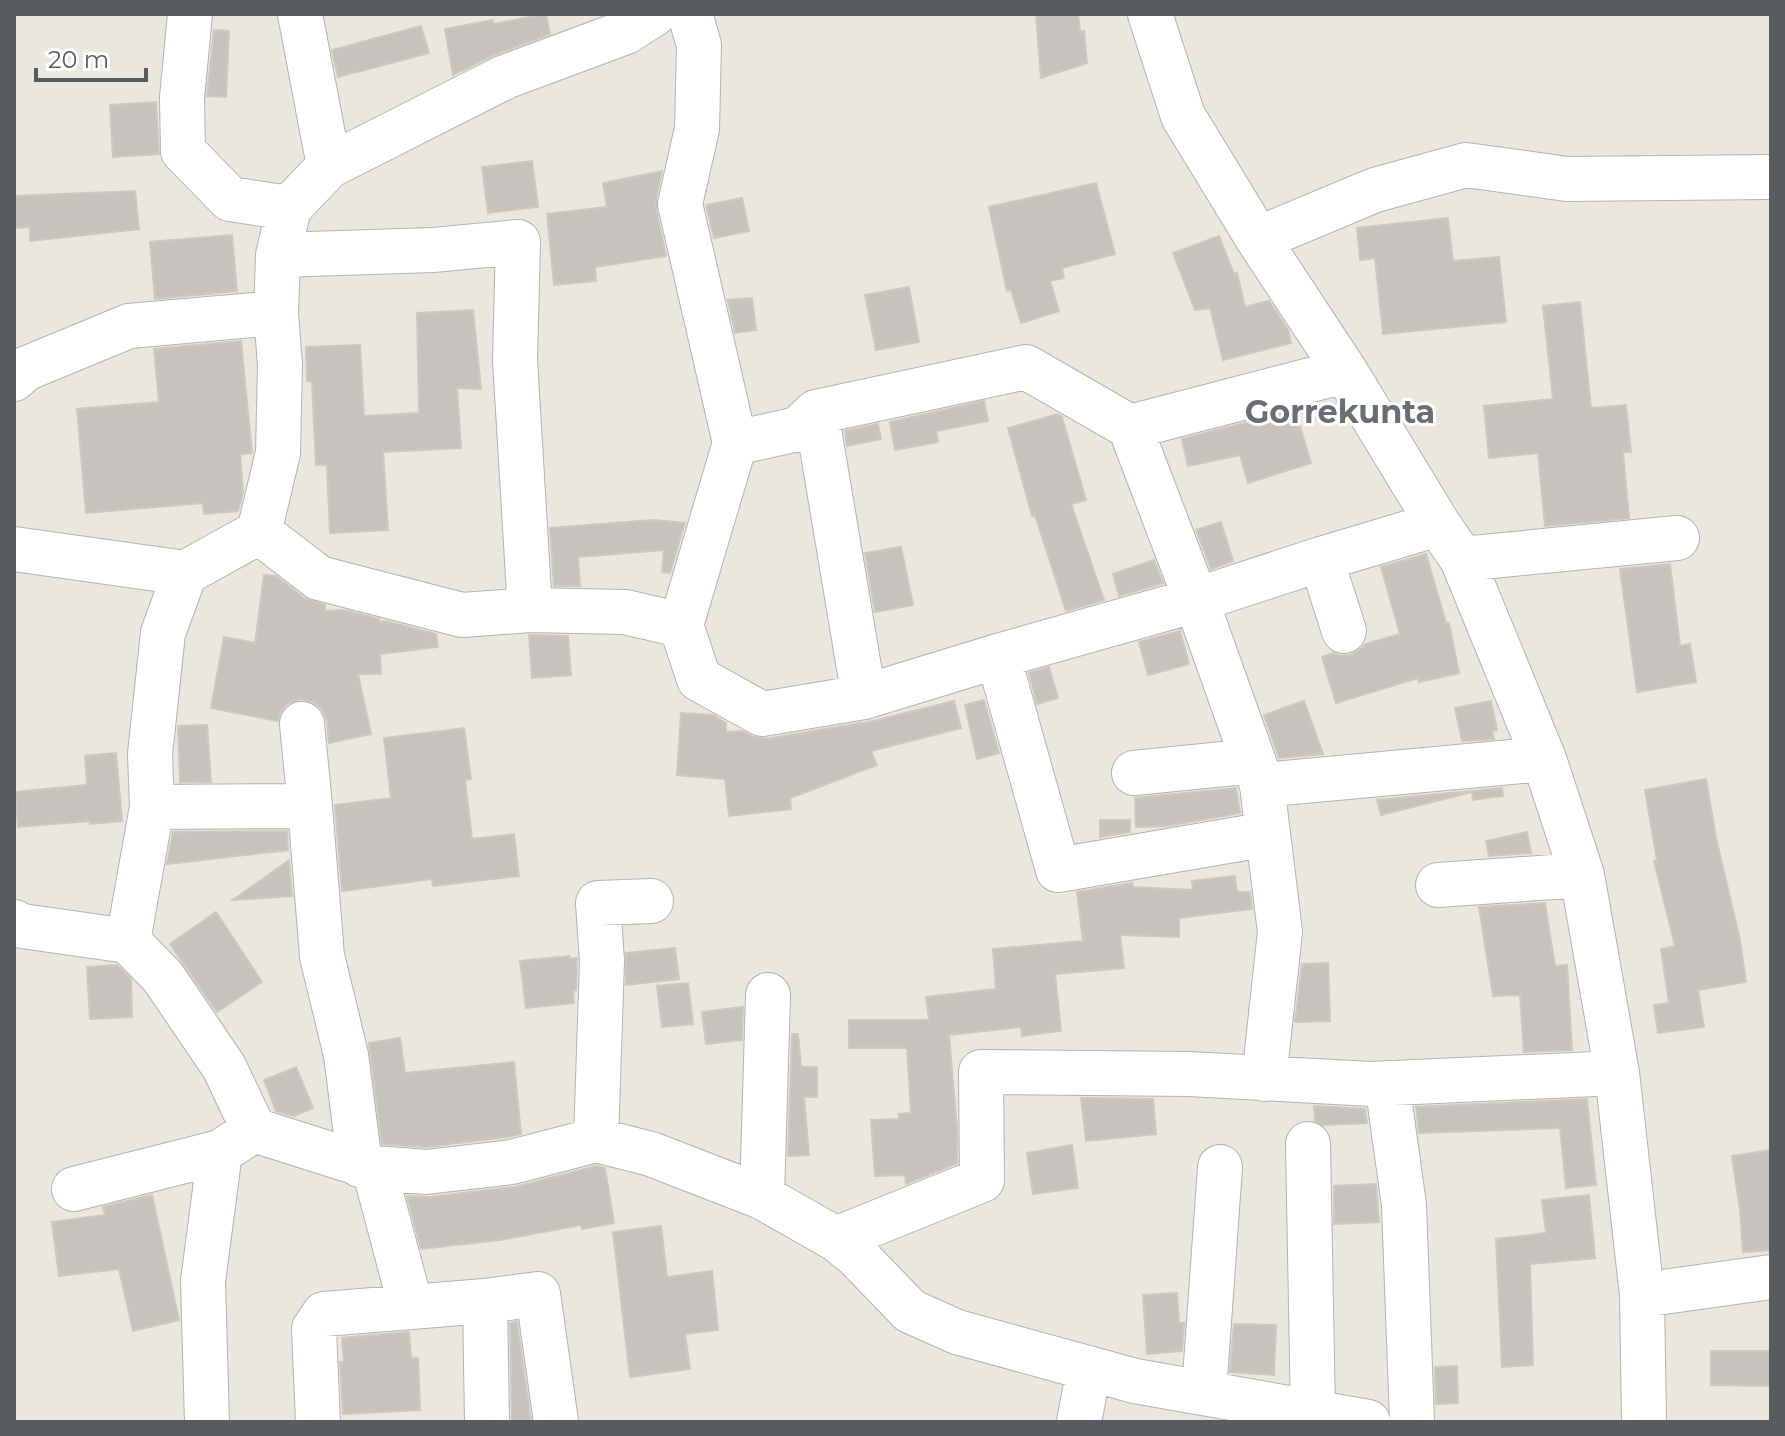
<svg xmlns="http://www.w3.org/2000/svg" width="1785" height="1436" font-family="Montserrat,sans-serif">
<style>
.building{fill:#c6c2bd;stroke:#cec9be;stroke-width:2}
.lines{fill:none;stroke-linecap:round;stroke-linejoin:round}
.minor-casing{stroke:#b0b3b7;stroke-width:46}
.minor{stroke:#fff;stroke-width:44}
.labels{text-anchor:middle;stroke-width:6;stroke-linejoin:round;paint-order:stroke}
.quarter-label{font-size:32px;font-weight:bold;fill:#696e72;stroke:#fff}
</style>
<rect width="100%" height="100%" fill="#eae7df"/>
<!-- building -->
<path class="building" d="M546,14L550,34L496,54L453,75L445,29L493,20V24Z
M1036,14H1078L1080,31H1084L1087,63L1041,78Z
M421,26L429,53L338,77L332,50Z
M214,30L229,31L226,97L207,96Z
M156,102L159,154L113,157L110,105Z
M532,161L538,207L488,213L482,167Z
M662,171L656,198V209L666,256L595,267L596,281L554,285L547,214L607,207L603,183Z
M1096,183L1115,254L1062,268L1064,278L1050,281L1059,311L1021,323L1011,290L1007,291L989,207Z
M135,191L139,229L30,241V227L14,228V196Z
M742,198L749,231L714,238L706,205Z
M1448,218L1453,261L1499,257L1506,322L1383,334L1375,258L1360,260L1357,228Z
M232,235L237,291L155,299L150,242Z
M1219,236L1234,274L1237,273L1245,307L1269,301L1288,330L1291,343L1223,360L1210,308L1195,310L1173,253Z
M909,287L919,342L876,350L865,295Z
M752,298L756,330L735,333L728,300Z
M1580,302L1591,408L1626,405L1631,452H1623L1629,518L1545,526L1538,453L1489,458L1484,406L1553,399L1543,306Z
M473,310L481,389L457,388L461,448L383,452L388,530L330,533L327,465H316L312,381H307L306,347L360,345L364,416L419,413L417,313Z
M241,341L252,453L240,454L243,492L238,511L204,514L203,503L86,513L77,409L159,402L154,349Z
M984,401L988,421L936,431L938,442L895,450L890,422Z
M1295,410L1311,463L1248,483L1240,455L1188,466L1182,439Z
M1058,414L1062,417L1086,500L1071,504L1104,600L1066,611L1035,515L1032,516L1008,428Z
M878,424L881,439L847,446L845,431Z
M653,520L685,523L670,573L662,572L664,550L578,557L580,586H554L550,528Z
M1221,522L1233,561L1211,569L1196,530Z
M901,547L913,605L875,612L865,553Z
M1426,554L1446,623H1449L1459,673L1419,682L1418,678L1336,703L1322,657L1334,653L1339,656L1351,655L1362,648L1365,644L1400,634L1381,567Z
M1154,560L1163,583L1119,596L1113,574Z
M1670,564L1680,646L1690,644L1696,682L1637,692L1620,569Z
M264,575L276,576L304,598L325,605V611L344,610L379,619V622L386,621L436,634L438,647L380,654L381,674H358L371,734L329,743L327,722L323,710L313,702L300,699L287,704L280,713L278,721L211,708L224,637L255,643Z
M1180,631L1189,664L1148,675L1139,642Z
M529,635L568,636L571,675L532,678Z
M1049,667L1058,698L1037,704L1029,673Z
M984,700L999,753L977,759L965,705Z
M954,701L961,728L871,751L877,765L790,798L791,809L729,816L725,779L677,775L681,713L713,715L726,723V732L742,731L751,736L766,739L861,723V724Z
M1304,701L1323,754L1279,758L1264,715Z
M1491,701L1497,730L1492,731L1494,739L1462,741L1455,708Z
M207,725L211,782H180L178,726Z
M464,728L471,779L465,780L472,839L514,834L519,876L433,886L432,879L342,891L335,805L391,798L384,738Z
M116,753L122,821L90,824V821L18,827L15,792L87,785L85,756Z
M1706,779L1716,838L1740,940L1746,982L1698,990L1704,1027L1658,1033L1654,1005L1669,1003L1661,949L1675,946L1654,861L1657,860L1645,790Z
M1236,788L1240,813L1168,826L1136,827L1135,798Z
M1502,788L1503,796L1473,800L1472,792L1381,815L1377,800Z
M1100,820H1130V832L1100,837Z
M287,831L288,850L167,864L173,832Z
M1527,832L1531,853L1489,856L1486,841Z
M289,860L292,896L233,900Z
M1235,876L1237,892H1250L1252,909L1179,918V937L1120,935L1124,968L1055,974L1061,1031L1022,1036L1021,1027L949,1035L957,1128V1163L906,1184L905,1175L875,1176L871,1120L899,1119V1114L911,1113L907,1048H849V1020H929L926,997L996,989L993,949L1083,941L1077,892L1132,883L1133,887L1193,890L1192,881Z
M1545,903L1555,966L1567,965L1572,1050L1524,1052L1520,995L1493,996L1479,907Z
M216,912L262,982L217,1012L170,944Z
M675,948L679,979L626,985V953Z
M569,956L570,959L577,958L576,990L573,991L574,1003L526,1008L520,961Z
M1328,963L1330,1021L1295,1022L1302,964Z
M117,965L131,979L132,1017L90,1019L87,967Z
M688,983L693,1024L662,1027L657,986Z
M743,1007L742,1040L706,1044L702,1012Z
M792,1034H798L801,1067H817V1097H804L809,1155L788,1156Z
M400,1038L405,1073L514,1062L521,1134L507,1137L426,1147L382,1144L369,1043Z
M296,1067L313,1108L294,1116L276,1111L264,1080Z
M1081,1098L1153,1099L1156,1134L1086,1141Z
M1587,1099L1596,1185L1566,1188L1560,1128L1419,1133L1416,1107Z
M1314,1106L1365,1109L1367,1123L1323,1125L1315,1121Z
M1072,1145L1078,1188L1033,1194L1027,1153Z
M1771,1150V1250L1743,1252L1740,1210L1732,1156Z
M596,1166L605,1168L614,1223L582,1229L581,1225L500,1240L421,1249L407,1196L429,1197L515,1187Z
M1376,1184L1379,1222L1334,1224V1186Z
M152,1195L179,1320L133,1331L119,1269L59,1276L52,1222L105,1215L103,1207Z
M1589,1195L1595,1258L1530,1264L1533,1365L1502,1367L1496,1239L1546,1233L1542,1200Z
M661,1226L667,1277L712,1271L718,1330L685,1334L690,1369L630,1377L613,1232Z
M1177,1293L1179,1323H1184L1182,1351L1147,1354L1143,1295Z
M517,1322L531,1422H512L510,1323Z
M1234,1324L1276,1325L1274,1375L1230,1372Z
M409,1332L411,1358H418L420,1410L343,1414L340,1362H344L342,1338Z
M1711,1351H1771V1386L1711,1385Z
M1457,1366L1458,1403L1436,1404L1435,1367Z"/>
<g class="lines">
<defs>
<path id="minor" d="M190,14L182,98L183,151L230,199L289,208
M300,14L329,166
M1150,14L1183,116L1258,239L1345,371L1438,524L1462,559L1544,759L1582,875L1617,1073L1642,1295L1644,1422
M1258,239L1375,190L1466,165L1567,179L1771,177
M278,255L433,250L518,242L515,360L530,610
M14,379L25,369L129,326L276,313
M816,412L864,697
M1130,427L1345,371
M735,443L798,429L816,412L1026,367L1130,427L1196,600L1262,785L1280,932L1264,1079
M259,532L319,578L462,615L530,610L625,612L681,625L699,679L762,714L864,697L998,656L1196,600L1321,559L1438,524
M14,549L185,573
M1321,559L1344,631
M1462,559L1677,538
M681,625L735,443L680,204L697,129L699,45L690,14
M998,656L1058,870L1268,834
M1134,773L1253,761
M1262,785L1544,759
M310,806L322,956L346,1055L360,1165
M152,807L310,806L302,724
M1438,885L1582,875
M14,922L22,926L128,941
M1387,1083L1404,1205L1412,1422
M254,1130L374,1168L426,1172L512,1162L596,1140L651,1154L762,1197L836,1239L856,1255L910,1311L957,1332L1135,1381L1368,1422
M596,1140L602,961L598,903L651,901
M1308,1144L1313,1413
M374,1168L411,1307
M74,1189L220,1152
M762,1197L768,995
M836,1239L982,1180L981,1072L1189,1074L1371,1084L1617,1073
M1642,1295L1771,1277
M485,1301L487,1422
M1204,1392L1220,1167
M207,1422L203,1281L220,1152L254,1130L224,1067L163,977L128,941L152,807L150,754L163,633L185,573L259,532L278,453L280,365L276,313L278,255L289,208L329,166L505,77L626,32L654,14
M318,1422L314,1329L324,1314L485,1301L538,1294L556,1422
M1079,1422L1089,1369"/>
</defs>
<!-- minor casing -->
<use href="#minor" class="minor-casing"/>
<!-- minor -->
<use href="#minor" class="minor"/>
</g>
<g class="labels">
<!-- quarter labels -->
<g class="quarter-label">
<text x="1340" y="423">Gorrekunta</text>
</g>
</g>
<!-- border -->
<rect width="1785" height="1436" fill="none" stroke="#585c60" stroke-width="32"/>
<!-- scale -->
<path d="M36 68v12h110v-12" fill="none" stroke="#585c60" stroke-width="4"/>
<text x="48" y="68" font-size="24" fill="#585c60" stroke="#ffffff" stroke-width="6" paint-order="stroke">20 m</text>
</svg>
